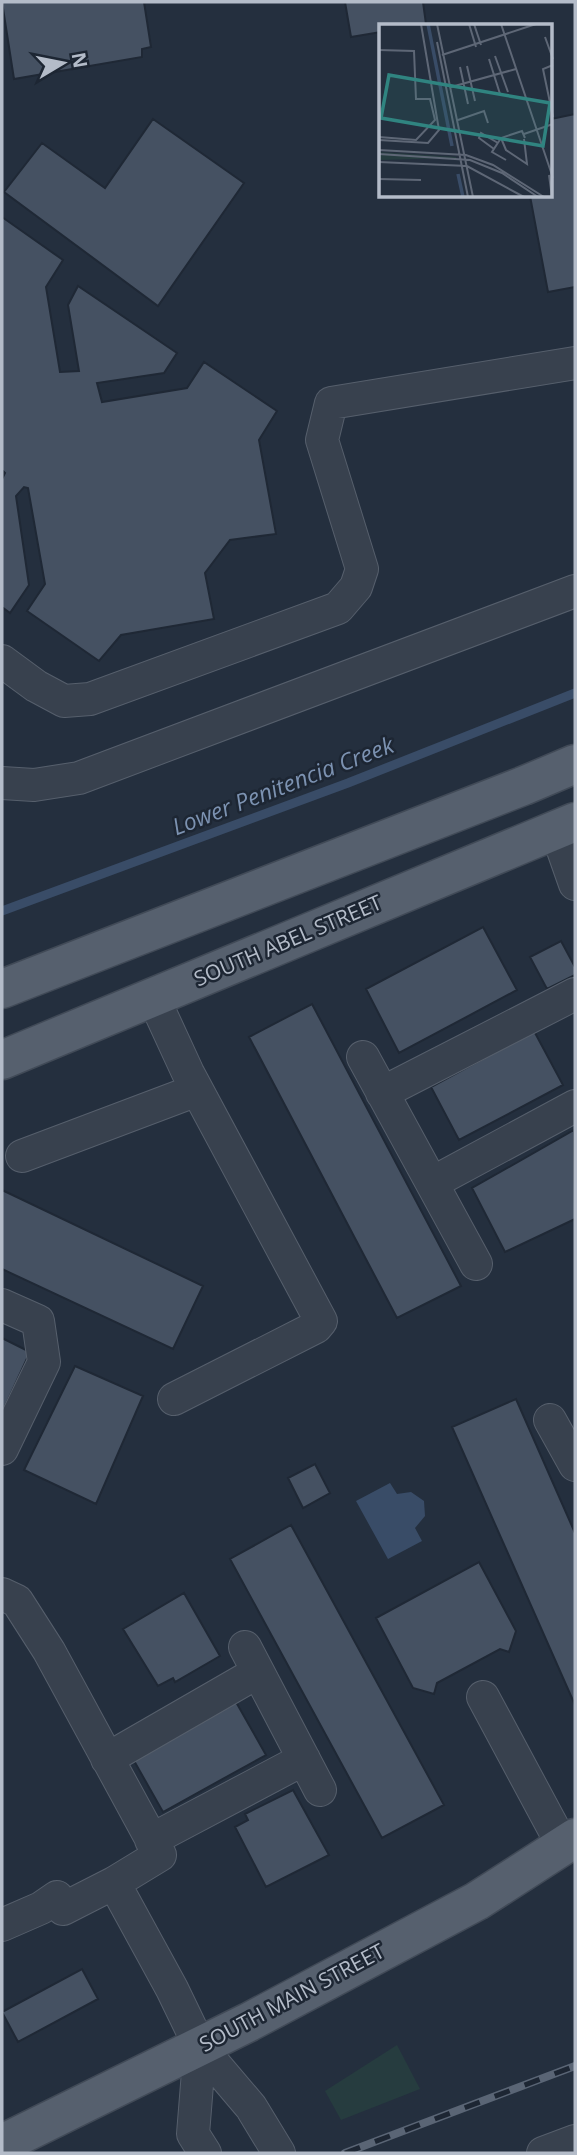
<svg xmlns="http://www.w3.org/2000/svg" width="577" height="2155" font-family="'Open Sans',sans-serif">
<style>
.green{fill:#263c3f}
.water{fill:#394c67}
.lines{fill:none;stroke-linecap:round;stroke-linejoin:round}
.stream{stroke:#394c67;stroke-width:9}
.building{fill:#455162;stroke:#1f2835;stroke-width:2}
.minor-casing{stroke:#565f6c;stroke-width:34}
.major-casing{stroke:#414a57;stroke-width:41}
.minor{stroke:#38414e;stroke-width:32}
.major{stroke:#56606e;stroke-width:38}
.rail-casing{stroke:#5a6575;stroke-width:8}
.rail{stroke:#1d2633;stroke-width:5;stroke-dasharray:16;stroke-linecap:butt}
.labels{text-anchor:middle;stroke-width:5;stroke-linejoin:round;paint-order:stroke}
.street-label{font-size:21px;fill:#b4bcc9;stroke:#1d2633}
.water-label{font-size:23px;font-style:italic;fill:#7c92b1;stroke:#1d2633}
.inset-river{fill:none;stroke:#394c67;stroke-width:3.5}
.inset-road{fill:none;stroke:#5e6776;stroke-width:2}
.view{fill:#308480;fill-opacity:0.15;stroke:#308480;stroke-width:3.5}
.inset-edge{fill:none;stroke:#b4bcc9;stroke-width:3.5}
</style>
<rect width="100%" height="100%" fill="#242f3e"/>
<!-- green -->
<path class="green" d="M397,2045L420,2089L341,2120L325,2091Z"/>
<!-- water -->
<path class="water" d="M390,1483L397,1494L411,1492L424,1501L425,1516L415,1528L422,1541L388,1559L356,1501Z"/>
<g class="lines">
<!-- stream -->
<path class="stream" d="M2,911L348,783L575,693"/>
</g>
<!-- building -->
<path class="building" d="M2,2H144L151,47L142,49V57L14,79Z
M345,2H423L426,24L413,26H381V32L351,37Z
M575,114V287L548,292L530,196H551V119Z
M153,119L244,183L158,306L4,192L42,143L105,188Z
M2,217L63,260L46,287L60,372L79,371L68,305L78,286L177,353L164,373L97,383L102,402L187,388L204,362L277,411L259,440L276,534L230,540L205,573L214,619L121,635L99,661L27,611L45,584L28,488L24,487L16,496L29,585L10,613L2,607V479L5,473L2,470Z
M483,927L517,990L399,1053L366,989Z
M561,941L575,967V975L547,989L530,957Z
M312,1004L461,1286L397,1318L249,1037Z
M534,1031L563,1085L459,1140L431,1087Z
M574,1130L575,1219L505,1252L472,1188Z
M2,1190L203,1286L173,1349L2,1269Z
M2,1338L30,1352L2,1413Z
M75,1366L143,1396L96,1504L24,1470Z
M516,1399L575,1533V1705L452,1427Z
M315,1464L330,1493L303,1508L288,1478Z
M291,1525L444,1805L382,1838L230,1559Z
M479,1562L516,1631L509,1652L500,1649L437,1683L434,1694L413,1688L376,1618Z
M184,1593L220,1656L175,1682L173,1678L158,1686L123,1629Z
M236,1702L266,1755L163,1812L133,1759Z
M293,1790L329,1855L266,1887L235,1827L248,1820L245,1814Z
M82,1969L98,1999L18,2042L2,2012Z"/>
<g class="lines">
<defs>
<path id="minor" d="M2,661L36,686L64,701L90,699L338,608L356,587L362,569L322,440L331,403L575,363
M2,783L34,785L79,778L575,591
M556,830L575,884
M153,997L188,1073L321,1321L316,1327L174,1399
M363,1057L476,1264
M382,1093L575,994
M22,1156L197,1090
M432,1183L575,1106
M2,1305L38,1321L44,1362L2,1449
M550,1420L575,1465
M2,1594L17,1601L49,1651L160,1855L114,1883L63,1909
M245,1647L320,1790
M483,1697L563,1846
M107,1759L258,1672
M151,1840L304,1759
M114,1883L172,1989L200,2047L251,2107L279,2153
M2,1925L41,1908L57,1897
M200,2047L193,2134L205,2153
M543,2153L575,2141"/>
<path id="major" d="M2,989L523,786L575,764
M2,1060L575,822
M2,2144L249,2022L477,1901L575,1838"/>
</defs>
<!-- minor casing -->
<use href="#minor" class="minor-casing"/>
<!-- major casing -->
<use href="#major" class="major-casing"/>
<!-- minor -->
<use href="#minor" class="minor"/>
<!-- major -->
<use href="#major" class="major"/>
<defs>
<path id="rail" d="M345,2153L575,2066"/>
</defs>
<!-- rail casing -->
<use href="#rail" class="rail-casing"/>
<!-- rail -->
<use href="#rail" class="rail"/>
</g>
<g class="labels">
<!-- street labels -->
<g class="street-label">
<text transform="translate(288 941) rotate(-23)" y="7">SOUTH ABEL STREET</text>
<text transform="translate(292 1998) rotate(-28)" y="7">SOUTH MAIN STREET</text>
</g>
<!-- water labels -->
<g class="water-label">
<text transform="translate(283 786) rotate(-21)" y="8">Lower Penitencia Creek</text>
</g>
</g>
<!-- overview -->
<g transform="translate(379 24)">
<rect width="173" height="173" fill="#242f3e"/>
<path d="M0,128L77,133V134L0,136Z" fill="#263c3f"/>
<path class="inset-river" d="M49,0L73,122M79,150L84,173"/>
<path class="inset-road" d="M58,0L94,173M90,0L97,23M95,0L102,21M122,0L174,154M166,13L174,35M58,18L89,173M0,26L35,27L37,75H51L56,96L37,116L0,113M63,31L157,0M116,32L129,68M110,35L121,70M174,41L164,45L174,93M88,42L96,77M81,43L89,80M72,63L137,45M79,96L105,87L109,99M145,110L174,100M122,114L127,126L148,140L145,115M0,116L49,119L60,106L42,0M115,125L100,114L102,109L119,119M0,126L87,131L114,141L165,173M0,130L91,136L123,149L159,173M127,136L113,128L122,114L143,107L146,114M0,138L88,142L145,173M170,151L173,173M0,155L42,156"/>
<path class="view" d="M10,51L171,79L164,122L2,94Z"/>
<rect width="173" height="173" class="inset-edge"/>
</g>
<!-- border -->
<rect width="577" height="2155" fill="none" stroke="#b4bcc9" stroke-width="7"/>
<!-- north arrow -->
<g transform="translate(63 63) rotate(80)" stroke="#1d2633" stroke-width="5" paint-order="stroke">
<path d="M0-5L12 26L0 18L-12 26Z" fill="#b4bcc9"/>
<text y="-10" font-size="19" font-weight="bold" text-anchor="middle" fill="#b4bcc9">N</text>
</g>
</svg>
